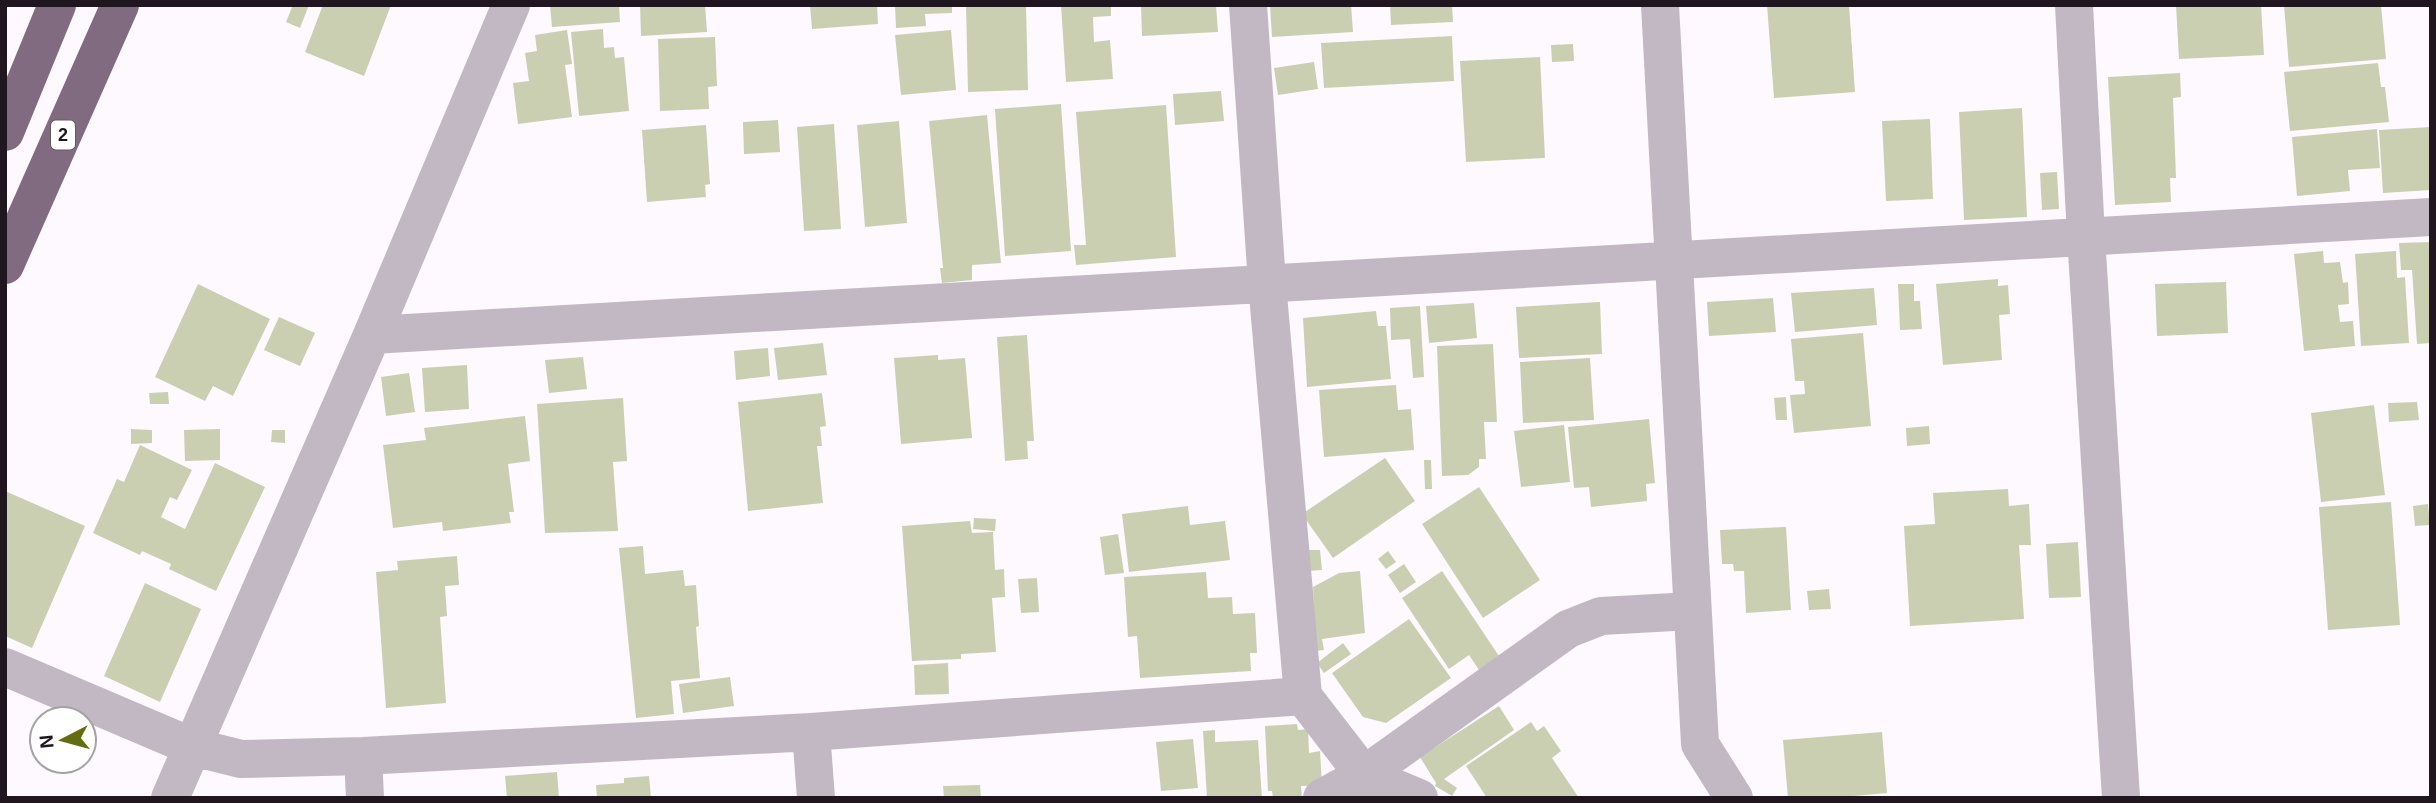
<svg xmlns="http://www.w3.org/2000/svg" width="2436" height="803" font-family="Arial,sans-serif">
<style>
.building{fill:#cacfb1}
.lines{fill:none;stroke-linecap:round;stroke-linejoin:round}
.street{stroke:#c2b8c3;stroke-width:38}
.highway{stroke:#806b81;stroke-width:38}
.labels{text-anchor:middle;stroke-width:7;stroke-linejoin:round;paint-order:stroke}
.shield{fill:#fff;stroke:#625c62;stroke-width:2}
.shield-label{font-size:18px;font-weight:bold;fill:#1f161f}
</style>
<rect width="100%" height="100%" fill="#fef9fe"/>
<!-- building -->
<path class="building" d="M293,5H309L300,28L286,22Z
M323,5H391L364,76L305,52Z
M550,5H619L620,22L552,27Z
M640,5H705L707,32L641,36Z
M810,5H877L878,24L812,29Z
M895,5H952V13L925,14L926,26L896,28Z
M966,5H1026L1028,90L968,92Z
M1061,5H1111V16L1093,17L1094,42L1110,40L1113,79L1066,82Z
M1141,5H1216L1218,32L1142,36Z
M1270,5H1351L1353,32L1272,37Z
M1390,5H1452L1453,22L1391,25Z
M1767,5H1849L1855,92L1774,98Z
M2176,5H2261L2264,55L2179,59Z
M2284,5H2381L2386,59L2289,67Z
M603,29L604,48L614,47L615,58L624,57L629,111L579,116L571,32Z
M567,30L572,64L565,65L572,117L518,124L513,83L529,81L525,53L537,51L535,35Z
M951,30L956,90L901,95L895,35Z
M1452,36L1454,81L1324,88L1321,43Z
M715,37L717,86L708,87L709,109L660,111L658,39Z
M1573,44L1574,61L1552,62L1551,45Z
M1540,57L1545,158L1466,162L1460,61Z
M1314,62L1318,89L1278,95L1274,68Z
M2378,63L2381,87H2385L2389,122L2290,131L2284,72Z
M2180,73L2181,97L2173,98L2176,178H2170L2171,202L2115,205L2108,77Z
M1221,91L1224,121L1175,125L1173,94Z
M1061,104L1071,251L1005,256L995,109Z
M1166,105L1176,257L1076,265L1074,245H1086L1076,112Z
M2022,108L2027,217L1964,220L1959,112Z
M987,115L1001,263L972,265V280L942,283L940,268H943L929,121Z
M1930,119L1933,199L1886,201L1882,121Z
M778,120L780,152L744,154L743,122Z
M899,121L907,223L865,227L857,125Z
M834,124L841,229L804,231L797,127Z
M706,125L710,184L705,185L706,197L647,202L642,130Z
M2431,127V190L2383,193L2379,130Z
M2377,129L2380,168L2348,170L2350,191L2297,196L2292,137Z
M2057,172L2059,209L2042,210L2040,173Z
M2431,242V343L2417,344L2412,270H2401L2399,243Z
M2323,251L2324,263L2340,262L2343,283L2348,282L2349,304L2338,305L2340,322L2353,321L2355,346L2304,351L2294,254Z
M2396,251L2397,278L2405,277L2409,343L2361,346L2355,254Z
M1998,279V286L2008,285L2010,314L1999,315L2002,360L1943,365L1936,284Z
M2226,282L2228,333L2157,336L2155,284Z
M198,284L270,319L233,396L213,386L205,401L155,377Z
M1898,284H1914V301H1920L1922,329L1900,330Z
M1874,288L1877,325L1795,332L1791,293Z
M1773,298L1776,332L1709,336L1707,302Z
M1600,302L1602,354L1519,358L1516,307Z
M1474,303L1477,338L1429,343L1426,306Z
M1420,306L1424,377L1413,378L1410,339L1391,340L1390,308Z
M1376,311L1378,326H1386L1391,379L1307,387L1303,318Z
M279,317L315,333L300,366L264,350Z
M1863,333L1871,426L1794,433L1790,395L1805,394L1804,381H1795L1791,339Z
M1027,335L1034,441H1027L1028,459L1005,461L997,337Z
M823,343L827,375L778,380L774,348Z
M1493,344L1497,422H1484L1486,459H1479V467L1468,475L1442,476L1437,346Z
M768,348L770,376L736,380L734,351Z
M938,355V360L965,358L972,438L901,444L894,358Z
M583,357L587,389L549,393L545,360Z
M1590,358L1594,420L1523,423L1520,362Z
M467,365L469,409L425,412L422,368Z
M409,373L415,412L386,416L381,377Z
M1396,385L1398,410L1411,409L1414,450L1324,457L1319,390Z
M168,392L169,404H150L149,393Z
M822,393L826,426L820,427L822,446H817L823,503L748,511L738,402Z
M1786,397L1787,420H1776L1774,398Z
M623,398L627,461L613,462L618,531L545,533L537,404Z
M2417,402L2419,420L2389,422L2388,403Z
M2374,405L2385,495L2321,502L2311,413Z
M525,416L530,461L508,464L514,512H509L511,523L443,531L442,522L393,528L383,445L426,440L424,428Z
M1649,419L1655,483L1646,484L1647,501L1591,507L1589,487L1574,488L1568,427Z
M1564,425L1570,482L1521,487L1514,431Z
M1929,426L1930,444L1907,446L1906,428Z
M131,429L152,430V443L131,444Z
M220,429V460L185,461L184,430Z
M272,430H285V443L271,442Z
M140,445L192,470L177,500L170,497L161,517L185,529L215,463L265,487L216,591L169,569L171,564L142,551L140,555L93,533L117,479L124,482Z
M1385,458L1415,501L1333,558L1302,514Z
M1424,460H1431L1432,489H1425Z
M1479,487L1540,580L1483,618L1422,524Z
M2008,489L2009,506L2029,504L2031,545H2019L2024,619L1910,626L1904,526L1935,524L1933,493Z
M5,491L85,526L32,648L5,636Z
M2391,502L2400,625L2328,630L2319,507Z
M2428,504L2430,525L2415,526L2413,506Z
M1188,506L1190,525L1225,521L1230,560L1129,572L1122,514Z
M974,518L996,519L995,531L973,529Z
M970,521L972,533L993,532L995,570L1004,569L1005,597L992,598L996,652L961,654V659L912,661L902,526Z
M1786,527L1791,610L1746,613L1744,571H1734L1733,564H1722L1720,530Z
M1118,534L1124,573L1105,575L1100,537Z
M2078,542L2081,597L2049,598L2046,544Z
M643,546L645,574L683,570L685,586L696,585L699,626L696,627L700,678L671,681L674,714L636,718L619,548Z
M1306,550H1320L1322,570L1308,571Z
M1388,551L1396,562L1386,569L1378,559Z
M457,556L459,585L445,586L447,616L440,617L446,703L386,708L376,572L398,570L397,561Z
M1404,564L1416,582L1400,593L1388,575Z
M1360,571L1365,633L1322,639L1324,650L1316,651L1313,587L1339,573Z
M1442,571L1501,659L1481,673L1469,655L1449,669L1402,598Z
M1206,572L1208,598L1232,597L1233,614L1255,613L1257,653H1250L1251,671L1140,678L1137,636L1128,637L1124,577Z
M1037,578L1039,612L1021,613L1018,579Z
M145,583L201,609L160,702L104,676Z
M1829,589L1831,609L1809,610L1807,591Z
M1409,619L1451,678L1386,723L1363,717L1332,673Z
M1343,643L1351,654L1324,673L1317,663Z
M948,663L949,694L915,695L914,665Z
M730,677L734,706L683,713L679,684Z
M1499,706L1514,730L1444,779L1457,788L1452,796L1435,786L1436,783L1420,757Z
M1531,722L1537,731L1544,726L1561,751L1552,758L1579,798H1487L1466,766Z
M1297,724L1298,730L1308,729L1309,753L1320,751L1322,785L1301,786L1302,798H1273L1272,791H1268L1265,726Z
M1215,730V742L1258,740L1262,798H1207L1203,731Z
M1882,732L1887,793L1832,798H1788L1783,740Z
M1193,739L1198,788L1161,791L1156,742Z
M557,772L559,798H507L505,776Z
M649,776L651,798H597L596,785L624,783V778Z
M980,785L981,798H944L943,786Z"/>
<g class="lines">
<!-- street -->
<path class="street" d="M1248,5L1267,283L1303,696L1364,775L1419,798
M1660,5L1700,744L1734,798
M2074,5L2086,236L2121,798
M372,335L2431,217
M5,667L193,747L241,759L363,756L811,732L1303,696
M811,732L816,798
M363,756L365,798
M170,798L372,335L511,5
M1322,798L1364,775L1568,629L1601,616L1692,611"/>
<!-- highway -->
<path class="highway" d="M5,132L57,5
M5,265L120,5"/>
</g>
<g class="labels">
<!-- shield labels -->
<rect class="shield" x="51" y="120.5" width="24" height="29" rx="5"/>
<g class="shield-label">
<text x="63" y="141">2</text>
</g>
</g>
<!-- border -->
<rect width="2436" height="803" fill="none" stroke="#1f161f" stroke-width="14"/>
<!-- north arrow -->
<g transform="translate(63 740) rotate(264)"><circle r="33" fill="#ffffff" stroke="#a5a2a5" stroke-width="2"/>
<path d="M0-5L12 26L0 18L-12 26Z" fill="#636c12"/>
<text y="-10" font-size="19" font-weight="bold" text-anchor="middle" fill="#1f161f">N</text>
</g>
</svg>
